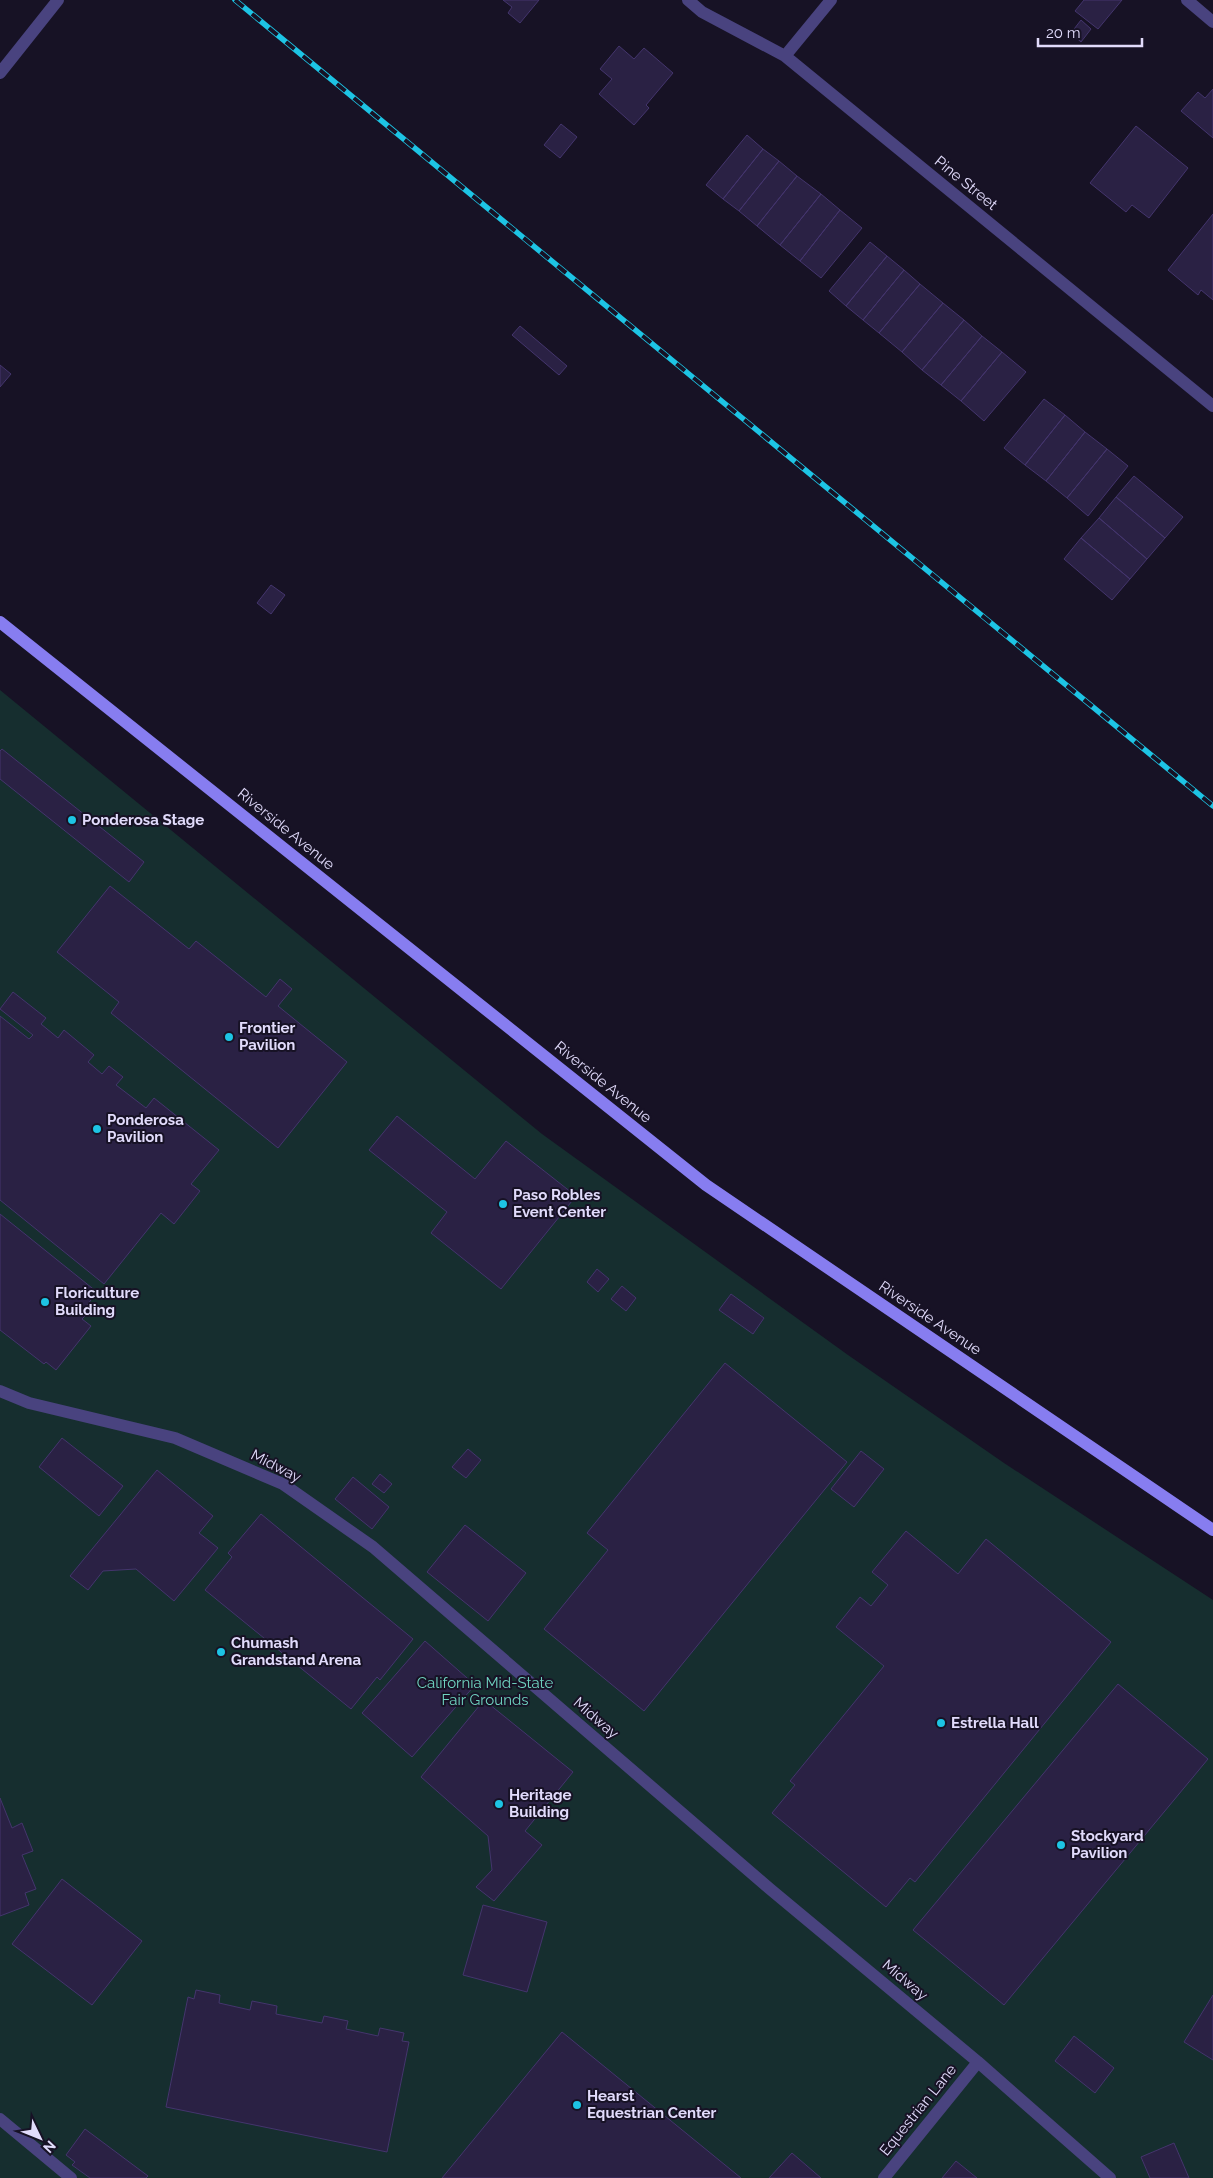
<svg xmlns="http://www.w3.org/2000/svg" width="1213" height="2178" font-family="Raleway,sans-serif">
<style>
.green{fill:#162e2f}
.building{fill:#2a2144;stroke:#44356d}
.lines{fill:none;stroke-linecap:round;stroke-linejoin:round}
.service{stroke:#49437f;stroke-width:12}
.minor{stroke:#49437f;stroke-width:12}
.tertiary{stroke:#49437f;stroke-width:12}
.secondary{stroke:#877df0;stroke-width:12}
.rail-casing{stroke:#1dc4e4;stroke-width:5.5}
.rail{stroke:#171225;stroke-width:4;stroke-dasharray:11;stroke-linecap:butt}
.poi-dot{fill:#1dc4e4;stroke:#171225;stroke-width:2}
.labels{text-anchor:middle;stroke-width:4;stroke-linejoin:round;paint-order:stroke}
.street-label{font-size:15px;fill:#e1dbfb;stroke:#171225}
.poi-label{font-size:15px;font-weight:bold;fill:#e1dbfb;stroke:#171225;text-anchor:start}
.park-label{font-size:15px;fill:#6fd3c0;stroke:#171225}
</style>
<rect width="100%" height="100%" fill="#171225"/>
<!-- green -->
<path class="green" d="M0,690L542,1134L848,1355L1004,1463L1213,1600V2178H0Z"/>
<!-- building -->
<path class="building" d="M503,0H539L520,23L508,13L512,7Z
M1084,0H1122L1098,29L1075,11Z
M1081,20L1091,29L1081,42L1071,33Z
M619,46L634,59L644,48L673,73L646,105L649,108L634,125L599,94L612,79L600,69Z
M1213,89V138L1181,111L1198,92L1205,98Z
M561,124L577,137L560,158L544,145Z
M1136,126L1188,168L1149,218L1132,205L1126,212L1090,183Z
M747,135L763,149L723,199L706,185Z
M763,149L779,161L739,211L723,199Z
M779,161L797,176L757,226L739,211Z
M797,176L821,194L780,245L757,226Z
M821,194L840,210L800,261L780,245Z
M840,210L862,228L821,278L800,261Z
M1213,214V300L1201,290L1198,295L1168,270Z
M870,242L887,256L846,306L829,291Z
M887,256L904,270L863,320L846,306Z
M904,270L920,284L879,333L863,320Z
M920,284L943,303L902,352L879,333Z
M943,303L964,320L922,370L902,352Z
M964,320L982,336L941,385L922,370Z
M520,326L567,366L559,375L512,335Z
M982,336L1002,352L961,401L941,385Z
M1002,352L1026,372L984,421L961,401Z
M0,365L11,374L0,387Z
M1044,399L1065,415L1025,465L1004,448Z
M1065,415L1085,432L1046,481L1025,465Z
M1085,432L1107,449L1067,498L1046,481Z
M1107,449L1128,466L1088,516L1067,498Z
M1134,476L1183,517L1165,538L1116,497Z
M1116,497L1165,538L1147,559L1099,518Z
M1099,518L1147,559L1130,579L1081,538Z
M1081,538L1130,579L1112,600L1064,559Z
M271,585L285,595L271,614L257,603Z
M2,749L144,862L129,882L0,779V751Z
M110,886L189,949L196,941L266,997L280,979L292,989L278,1006L347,1062L278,1148L111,1013L119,1002L57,952Z
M13,992L46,1018L41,1024L58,1038L64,1030L94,1055L88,1062L102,1074L109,1066L123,1077L116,1085L146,1108L154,1098L219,1150L191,1184L200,1191L174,1224L161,1213L104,1284L0,1200V1016L29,1039L33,1035L0,1009Z
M397,1116L475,1179L506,1141L576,1196L501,1289L431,1233L447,1212L369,1150Z
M0,1214L97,1292L81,1313L85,1316L82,1319L91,1326L56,1370L46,1362L44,1364L0,1330Z
M597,1269L609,1279L598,1292L587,1282Z
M622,1286L636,1298L626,1311L611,1299Z
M731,1294L764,1318L753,1334L719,1310Z
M725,1363L847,1462L644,1711L544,1629L608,1550L587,1533Z
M62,1438L123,1486L99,1516L39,1467Z
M468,1449L481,1460L466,1478L452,1467Z
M861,1451L884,1469L854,1507L831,1489Z
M157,1470L213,1516L199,1533L218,1548L174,1601L136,1569L103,1571L88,1590L70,1576Z
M380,1474L392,1484L384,1493L372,1484Z
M353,1477L389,1507L372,1529L335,1499Z
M261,1514L413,1639L380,1680L377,1677L351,1709L205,1590L232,1557L228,1553Z
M465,1525L526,1573L488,1621L427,1572Z
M906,1531L958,1574L986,1539L1111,1642L915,1882L910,1878L886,1907L772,1813L795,1785L790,1781L884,1666L836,1627L860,1597L871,1606L888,1585L872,1572Z
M425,1641L475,1685L412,1757L362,1713Z
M1118,1684L1208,1759L1004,2005L913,1930Z
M484,1700L573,1772L525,1831L542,1845L494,1901L476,1887L492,1870L488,1836L421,1777Z
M0,1798L12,1828L22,1823L33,1851L22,1855L36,1889L25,1893L29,1905L0,1916Z
M62,1879L142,1941L92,2005L12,1944Z
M483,1905L547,1922L527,1992L463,1975Z
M196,1990L220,1995L219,2003L250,2010L252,2001L277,2006L276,2014L322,2023L324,2016L348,2021L346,2029L378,2036L380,2028L404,2033L402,2041L409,2042L387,2152L166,2107L188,1997L194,1999Z
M1213,1995V2060L1184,2042Z
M562,2032L741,2178H442Z
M1074,2036L1114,2068L1095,2093L1055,2061Z
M85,2129L148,2176L146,2178H90L72,2165L75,2162L66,2155Z
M1174,2143L1189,2178H1150L1141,2157Z
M792,2153L821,2178H769Z
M956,2161L977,2178H942Z"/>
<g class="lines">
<!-- service -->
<path class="service" d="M1187,0L1213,22
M0,1391L29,1403L175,1438L283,1484L373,1547L770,1889L978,2062L1110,2178
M0,2119L71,2178
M884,2178L978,2062"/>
<!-- minor -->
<path class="minor" d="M688,0L702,12L785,56L1213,406
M785,56L831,0"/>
<!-- tertiary -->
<path class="tertiary" d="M0,73L58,0"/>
<!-- secondary -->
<path class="secondary" d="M0,622L706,1185L1213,1530"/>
<defs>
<path id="rail" d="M235,0L1213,806"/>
</defs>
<!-- rail casing -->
<use href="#rail" class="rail-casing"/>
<!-- rail -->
<use href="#rail" class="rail"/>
</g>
<!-- markers -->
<g class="poi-dot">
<circle cx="72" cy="820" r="5"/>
<circle cx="229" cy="1037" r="5"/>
<circle cx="97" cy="1129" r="5"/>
<circle cx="503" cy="1204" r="5"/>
<circle cx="45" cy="1302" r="5"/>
<circle cx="221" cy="1652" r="5"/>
<circle cx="941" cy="1723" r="5"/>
<circle cx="499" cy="1804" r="5"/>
<circle cx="1061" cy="1845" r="5"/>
<circle cx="577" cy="2105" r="5"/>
</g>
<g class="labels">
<!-- street labels -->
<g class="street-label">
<text transform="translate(966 183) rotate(39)" y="5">Pine Street</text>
<text transform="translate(286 829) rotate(39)" y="5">Riverside Avenue</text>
<text transform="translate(603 1082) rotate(39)" y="5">Riverside Avenue</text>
<text transform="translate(930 1318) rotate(34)" y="5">Riverside Avenue</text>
<text transform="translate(276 1466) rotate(27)" y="5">Midway</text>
<text transform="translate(596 1718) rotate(41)" y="5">Midway</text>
<text transform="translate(905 1980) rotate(40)" y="5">Midway</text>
<text transform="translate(918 2110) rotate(-51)" y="5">Equestrian Lane</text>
</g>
<!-- poi labels -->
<g class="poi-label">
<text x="82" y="825">Ponderosa Stage</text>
<text x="239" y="1033">Frontier<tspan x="239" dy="17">Pavilion</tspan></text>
<text x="107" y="1125">Ponderosa<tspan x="107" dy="17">Pavilion</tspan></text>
<text x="513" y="1200">Paso Robles<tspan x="513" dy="17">Event Center</tspan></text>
<text x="55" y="1298">Floriculture<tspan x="55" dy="17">Building</tspan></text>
<text x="231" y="1648">Chumash<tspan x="231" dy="17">Grandstand Arena</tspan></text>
<text x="951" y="1728">Estrella Hall</text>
<text x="509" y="1800">Heritage<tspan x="509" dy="17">Building</tspan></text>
<text x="1071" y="1841">Stockyard<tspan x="1071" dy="17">Pavilion</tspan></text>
<text x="587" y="2101">Hearst<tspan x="587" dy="17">Equestrian Center</tspan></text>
</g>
<!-- park labels -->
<g class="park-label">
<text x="485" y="1688">California Mid-State<tspan x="485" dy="17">Fair Grounds</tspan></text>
</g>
</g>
<!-- north arrow -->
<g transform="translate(40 2138) rotate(133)" stroke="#171225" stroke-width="4" paint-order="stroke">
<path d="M0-4L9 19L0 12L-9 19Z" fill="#e1dbfb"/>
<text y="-8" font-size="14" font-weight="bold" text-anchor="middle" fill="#e1dbfb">N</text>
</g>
<!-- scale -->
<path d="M1038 38v8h104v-8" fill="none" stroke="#e1dbfb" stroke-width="2.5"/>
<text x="1046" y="38" font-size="15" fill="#e1dbfb" stroke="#171225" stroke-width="4" paint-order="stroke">20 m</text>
</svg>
